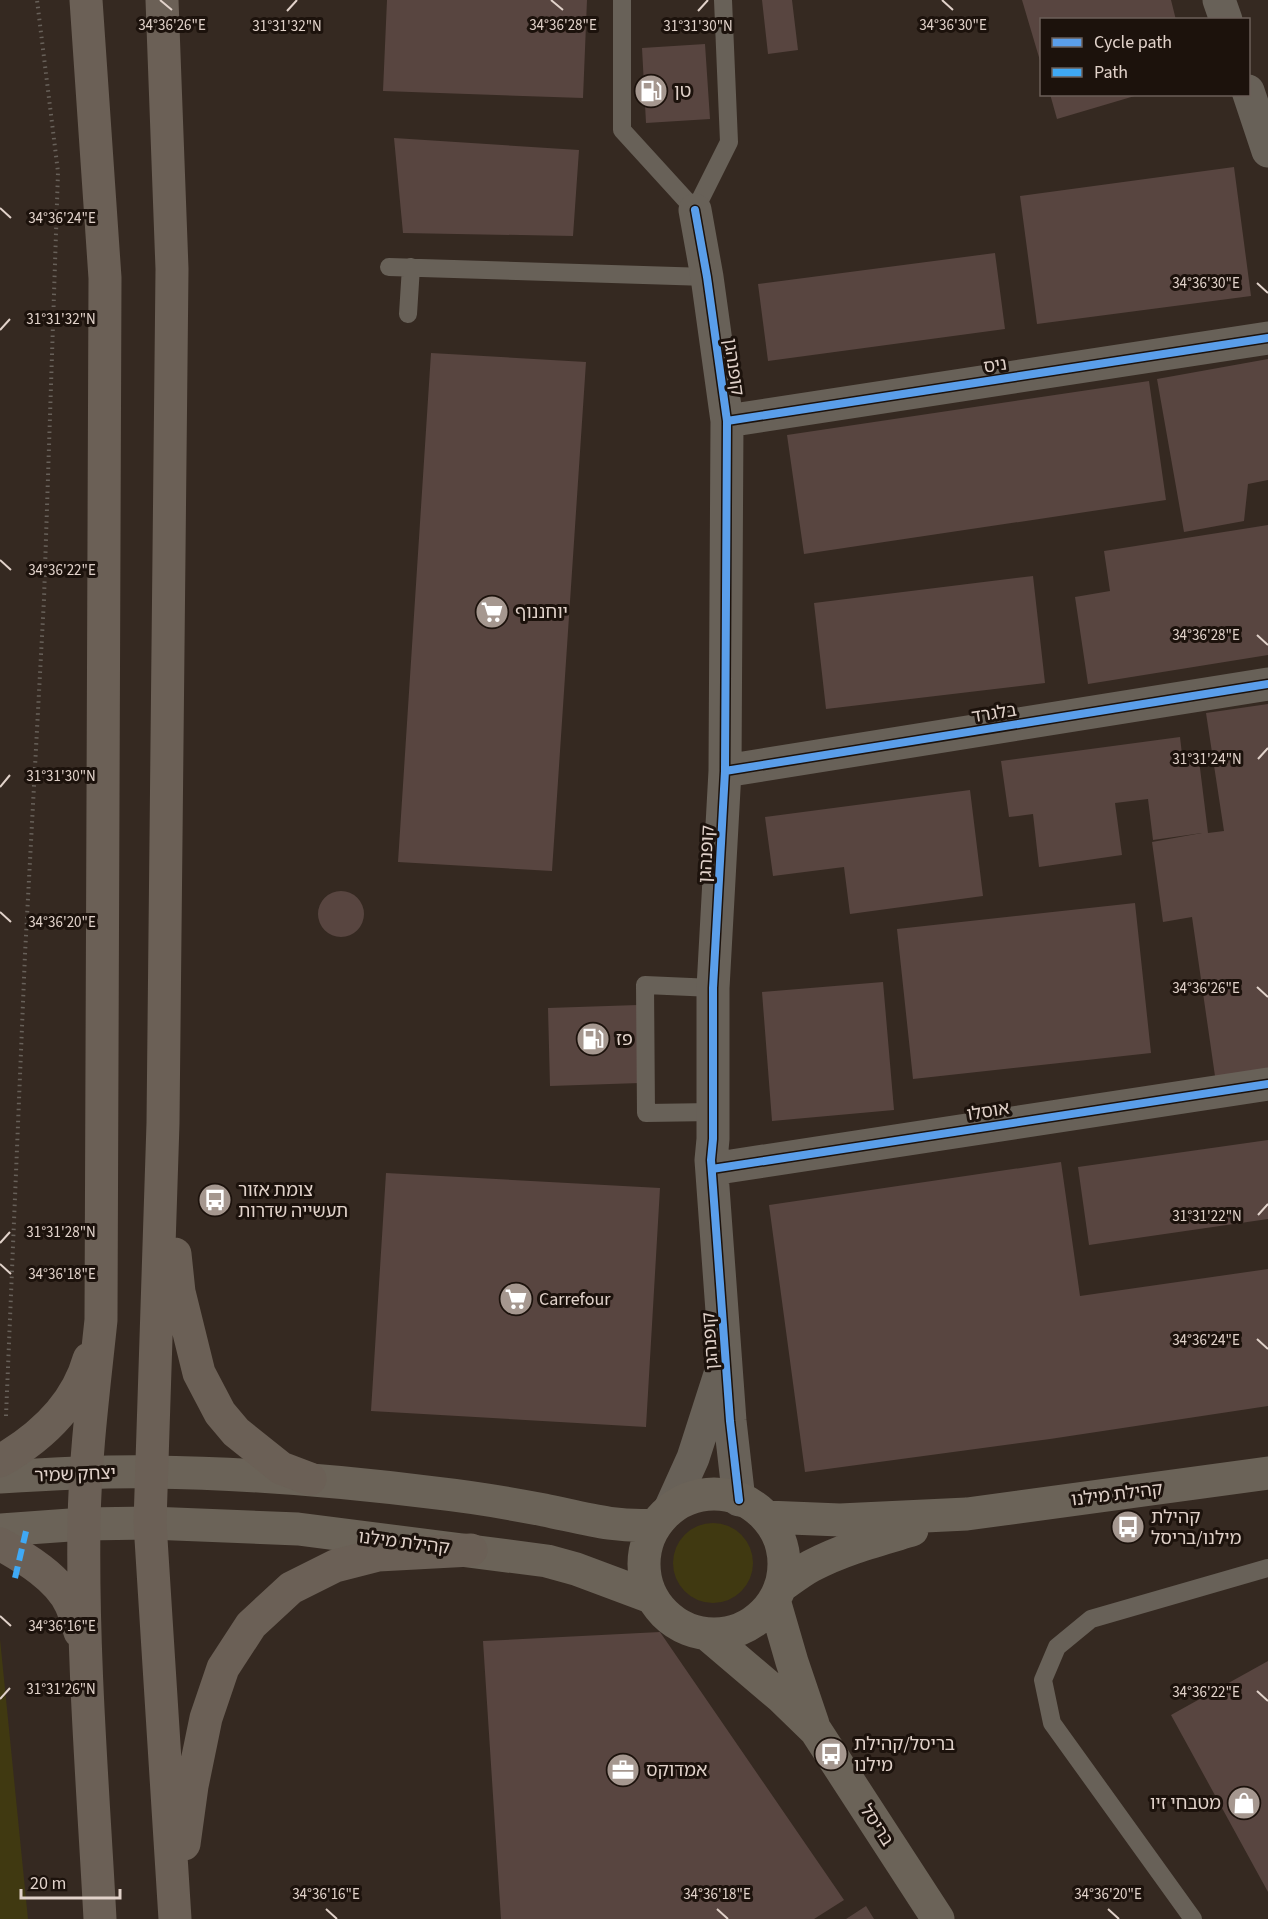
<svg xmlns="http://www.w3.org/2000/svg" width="1268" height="1919" font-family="'Source Sans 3','Noto Sans Hebrew',sans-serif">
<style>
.green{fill:#403911}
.building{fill:#584540}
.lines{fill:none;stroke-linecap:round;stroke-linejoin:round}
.path{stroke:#68615a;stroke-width:4;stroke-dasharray:1.5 4.5;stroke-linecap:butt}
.lane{stroke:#686158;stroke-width:18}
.street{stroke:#686158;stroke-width:33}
.secondary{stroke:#6b6358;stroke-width:33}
.primary{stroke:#6b6056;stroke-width:33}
.quiet{stroke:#3fa9f5;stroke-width:6;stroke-dasharray:12 6;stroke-linecap:butt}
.cycleway-casing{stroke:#1c120c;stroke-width:11}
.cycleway{stroke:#5a9eea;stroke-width:8}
.ticks{fill:none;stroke:#e1d2ca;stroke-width:2}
.labels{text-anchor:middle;stroke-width:6;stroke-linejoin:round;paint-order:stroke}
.poi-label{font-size:18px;fill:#e1d2ca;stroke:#1c120c;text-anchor:start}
.street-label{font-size:18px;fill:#e1d2ca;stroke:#1c120c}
.ticks-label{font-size:15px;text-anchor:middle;fill:#e1d2ca;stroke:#1c120c;stroke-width:6;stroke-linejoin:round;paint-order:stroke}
</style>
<rect width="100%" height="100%" fill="#352921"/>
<!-- green -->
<path class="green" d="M673 1563a40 40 0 1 1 80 0a40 40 0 1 1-80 0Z
M0,1639L28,1919H0Z"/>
<!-- building -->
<path class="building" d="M387,0H587L583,98L383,91Z
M762,0H792L798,50L768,54Z
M1022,0H1171L1176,20H1042L1041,64Z
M705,44L710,119L646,123L642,48Z
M1050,94H1138V95L1057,119Z
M394,138L579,150L573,236L403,233Z
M1234,167L1251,296L1037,324L1020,196Z
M995,253L1005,329L768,361L758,284Z
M431,353L586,362L552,871L398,862Z
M1268,359V480L1248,484L1244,521L1184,532L1157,379Z
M1149,381L1166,500L804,554L787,435Z
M1268,525V655L1088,684L1075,597L1110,591L1104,551Z
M1033,576L1045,683L826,709L814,603Z
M1268,704V1075L1216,1083L1192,917L1163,922L1152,842L1202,833L1153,840L1148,799L1115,803L1122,855L1039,867L1033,814L1009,817L1001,761L1180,737L1183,763L1199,760L1208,833L1224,831L1206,713Z
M970,790L983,896L850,914L844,867L773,876L765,817Z
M318 914a23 23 0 1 1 46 0a23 23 0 1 1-46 0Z
M1135,903L1151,1053L913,1079L897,929Z
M883,982L894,1110L772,1121L762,992Z
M638,1005L640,1083L550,1086L548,1008Z
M1268,1140V1219L1089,1245L1078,1167Z
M1061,1162L1080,1296L1268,1269V1406L1050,1439L805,1472L769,1205Z
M386,1173L660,1188L646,1427L371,1411Z
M660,1632L844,1900L814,1919H501L483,1641Z
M1268,1661V1892L1171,1715Z
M866,1906L874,1919H846Z"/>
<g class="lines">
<!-- path -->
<path class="path" d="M6,1416L25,954L44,599L58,172L37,0"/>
<!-- lane -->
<path class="lane" d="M622,0V130L695,210L729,142L723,0
M389,267L707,277
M408,314L411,267
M713,988L645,985L646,1113L713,1112
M1193,1919L1052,1723L1043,1680L1057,1647L1091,1619L1268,1568"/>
<!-- street -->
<path class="street" d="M1219,0L1226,20
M1248,91L1268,151
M695,210L707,277L727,421L725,771L713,988V1139L711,1160L730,1421L739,1500
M727,421L1268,338
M725,771L1268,684
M712,1169L1268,1084
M670,1509L693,1458L721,1371"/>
<!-- secondary -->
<path class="secondary" d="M0,1477C50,1474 100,1471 150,1472C246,1473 341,1481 436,1493C472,1497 508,1503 544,1510C583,1518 615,1528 656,1525
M644 1564a70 70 0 1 1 140 0a70 70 0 1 1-140 0Z
M766,1517L840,1520L967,1514L1268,1473
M0,1530L84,1524L150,1523L298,1529L547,1561L576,1569L651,1597
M780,1587C790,1580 800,1572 811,1566C843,1549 878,1540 912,1530
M774,1600L792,1662L813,1724
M708,1635L781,1697L816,1731L938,1919"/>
<!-- primary -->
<path class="primary" d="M86,0L105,278L101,1320C94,1387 85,1456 84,1524C82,1655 93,1788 100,1919
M162,0L172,269L163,1123L150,1523L175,1919
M175,1254L179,1292L199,1373L220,1413L236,1432L281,1468L310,1479
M0,1461C40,1438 76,1405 89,1359
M0,1544C25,1558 59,1578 71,1605C75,1614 77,1623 80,1632
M184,1844L192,1786L206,1718L223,1668L251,1625L291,1588L335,1566L378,1555L471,1550"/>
<!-- quiet -->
<path class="quiet" d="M15,1578L27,1527"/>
<defs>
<path id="cycleway" d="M695,210L707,277L727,421L725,771L713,988V1139L711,1160L730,1421L739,1500
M727,421L1268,338
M725,771L1268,684
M712,1169L1268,1084"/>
</defs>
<!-- cycleway casing -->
<use href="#cycleway" class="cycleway-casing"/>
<!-- cycleway -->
<use href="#cycleway" class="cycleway"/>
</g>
<!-- ticks -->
<path class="ticks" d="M160,0L172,10M551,0L563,10M942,0L953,10M287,11L297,0M698,11L708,0M0,208L11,218M1257,283L1268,293M0,330L10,319M0,560L11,570M1257,635L1268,645M1258,759L1268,748M0,787L10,775M0,912L11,922M1257,987L1268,997M1258,1215L1268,1204M0,1243L10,1232M0,1264L11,1274M1257,1339L1268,1349M0,1616L11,1626M1257,1691L1268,1701M0,1699L10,1688M326,1909L337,1919M717,1909L728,1919M1108,1909L1119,1919"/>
<!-- icons -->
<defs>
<symbol id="fuel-disc" viewBox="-11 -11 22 22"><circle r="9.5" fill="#a5978f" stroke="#1c120c"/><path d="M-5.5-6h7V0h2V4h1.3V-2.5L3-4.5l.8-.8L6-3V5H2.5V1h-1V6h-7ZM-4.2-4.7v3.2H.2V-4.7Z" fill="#fff"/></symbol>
<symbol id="supermarket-disc" viewBox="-11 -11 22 22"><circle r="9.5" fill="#a5978f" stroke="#1c120c"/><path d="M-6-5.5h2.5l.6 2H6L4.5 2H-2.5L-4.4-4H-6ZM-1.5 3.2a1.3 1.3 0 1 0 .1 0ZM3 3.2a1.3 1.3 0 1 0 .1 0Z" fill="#fff"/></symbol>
<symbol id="bus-disc" viewBox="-11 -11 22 22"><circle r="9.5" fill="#a5978f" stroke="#1c120c"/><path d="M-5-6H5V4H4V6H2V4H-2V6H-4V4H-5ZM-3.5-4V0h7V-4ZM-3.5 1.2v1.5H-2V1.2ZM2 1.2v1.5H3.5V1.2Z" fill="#fff"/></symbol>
<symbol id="office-disc" viewBox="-11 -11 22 22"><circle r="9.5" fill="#a5978f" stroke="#1c120c"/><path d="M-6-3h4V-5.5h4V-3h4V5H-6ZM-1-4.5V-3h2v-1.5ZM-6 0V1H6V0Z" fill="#fff"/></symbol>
<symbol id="shop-disc" viewBox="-11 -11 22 22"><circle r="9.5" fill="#a5978f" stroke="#1c120c"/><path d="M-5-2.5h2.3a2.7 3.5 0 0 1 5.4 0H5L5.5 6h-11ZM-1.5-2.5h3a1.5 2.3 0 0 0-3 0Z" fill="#fff"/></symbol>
</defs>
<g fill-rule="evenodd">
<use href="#fuel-disc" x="632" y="72" width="38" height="38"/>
<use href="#supermarket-disc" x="473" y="593" width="38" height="38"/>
<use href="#fuel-disc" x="574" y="1020" width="38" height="38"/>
<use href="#bus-disc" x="196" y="1181" width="38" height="38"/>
<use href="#supermarket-disc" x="497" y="1280" width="38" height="38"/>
<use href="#bus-disc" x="1109" y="1508" width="38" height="38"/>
<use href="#bus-disc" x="812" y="1735" width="38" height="38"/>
<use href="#office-disc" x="604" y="1751" width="38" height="38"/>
<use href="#shop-disc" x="1225" y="1784" width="38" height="38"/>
</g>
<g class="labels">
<!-- poi labels -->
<g class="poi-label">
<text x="674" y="97">טן</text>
<text x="515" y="618">יוחננוף</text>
<text x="616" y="1045">פז</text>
<text x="238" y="1196">צומת אזור<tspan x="238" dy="21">תעשייה שדרות</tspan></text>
<text x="539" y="1305">Carrefour</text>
<text x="1151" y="1523">קהילת<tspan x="1151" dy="21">מילנו/בריסל</tspan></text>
<text x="854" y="1750">בריסל/קהילת<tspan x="854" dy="21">מילנו</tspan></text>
<text x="646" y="1776">אמדוקס</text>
<text x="1221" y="1809" text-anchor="end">מטבחי זיו</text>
</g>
<!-- street labels -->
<g class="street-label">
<text transform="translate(995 365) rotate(-9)" y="6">ניס</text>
<text transform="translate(734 367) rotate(82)" y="6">קופנהגן</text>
<text transform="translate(994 713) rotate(-9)" y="6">בלגרד</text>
<text transform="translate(706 854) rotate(-87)" y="6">קופנהגן</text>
<text transform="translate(988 1111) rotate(-9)" y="6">אוסלו</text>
<text transform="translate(710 1341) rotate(-94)" y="6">קופנהגן</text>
<text transform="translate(75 1474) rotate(-2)" y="6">יצחק שמיר</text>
<text transform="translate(1117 1494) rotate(-7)" y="6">קהילת מילנו</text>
<text transform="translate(404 1542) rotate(7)" y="6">קהילת מילנו</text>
<text transform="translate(877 1825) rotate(57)" y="6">בריסל</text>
</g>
</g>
<g class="ticks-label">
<text x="172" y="30">34°36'26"E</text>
<text x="563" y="30">34°36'28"E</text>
<text x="953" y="30">34°36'30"E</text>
<text x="287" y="31">31°31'32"N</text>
<text x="698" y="31">31°31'30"N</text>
<text x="62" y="223">34°36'24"E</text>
<text x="1206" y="288">34°36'30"E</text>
<text x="61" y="324">31°31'32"N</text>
<text x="62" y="575">34°36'22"E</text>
<text x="1206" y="640">34°36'28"E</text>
<text x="1207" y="764">31°31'24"N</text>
<text x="61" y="781">31°31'30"N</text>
<text x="62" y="927">34°36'20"E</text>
<text x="1206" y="993">34°36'26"E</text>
<text x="1207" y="1221">31°31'22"N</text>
<text x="61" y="1237">31°31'28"N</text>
<text x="62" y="1279">34°36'18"E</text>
<text x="1206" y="1345">34°36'24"E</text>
<text x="62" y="1631">34°36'16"E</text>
<text x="61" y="1694">31°31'26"N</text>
<text x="1206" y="1697">34°36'22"E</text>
<text x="326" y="1899">34°36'16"E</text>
<text x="717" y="1899">34°36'18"E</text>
<text x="1108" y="1899">34°36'20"E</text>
</g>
<!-- legend -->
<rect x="1040" y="18" width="210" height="78" fill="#1c120c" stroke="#6b5f58" stroke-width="1.5"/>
<rect x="1052" y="38" width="30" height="9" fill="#5a9eea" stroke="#6b5f58" stroke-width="1.5"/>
<text x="1094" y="48" font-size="18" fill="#e1d2ca">Cycle path</text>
<rect x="1052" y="68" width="30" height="9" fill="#3fa9f5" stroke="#6b5f58" stroke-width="1.5"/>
<text x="1094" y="78" font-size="18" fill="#e1d2ca">Path</text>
<!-- scale -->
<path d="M21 1889v9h99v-9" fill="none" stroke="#e1d2ca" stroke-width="3"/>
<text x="30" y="1889" font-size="18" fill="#e1d2ca" stroke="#1c120c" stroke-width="4.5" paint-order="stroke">20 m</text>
</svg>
